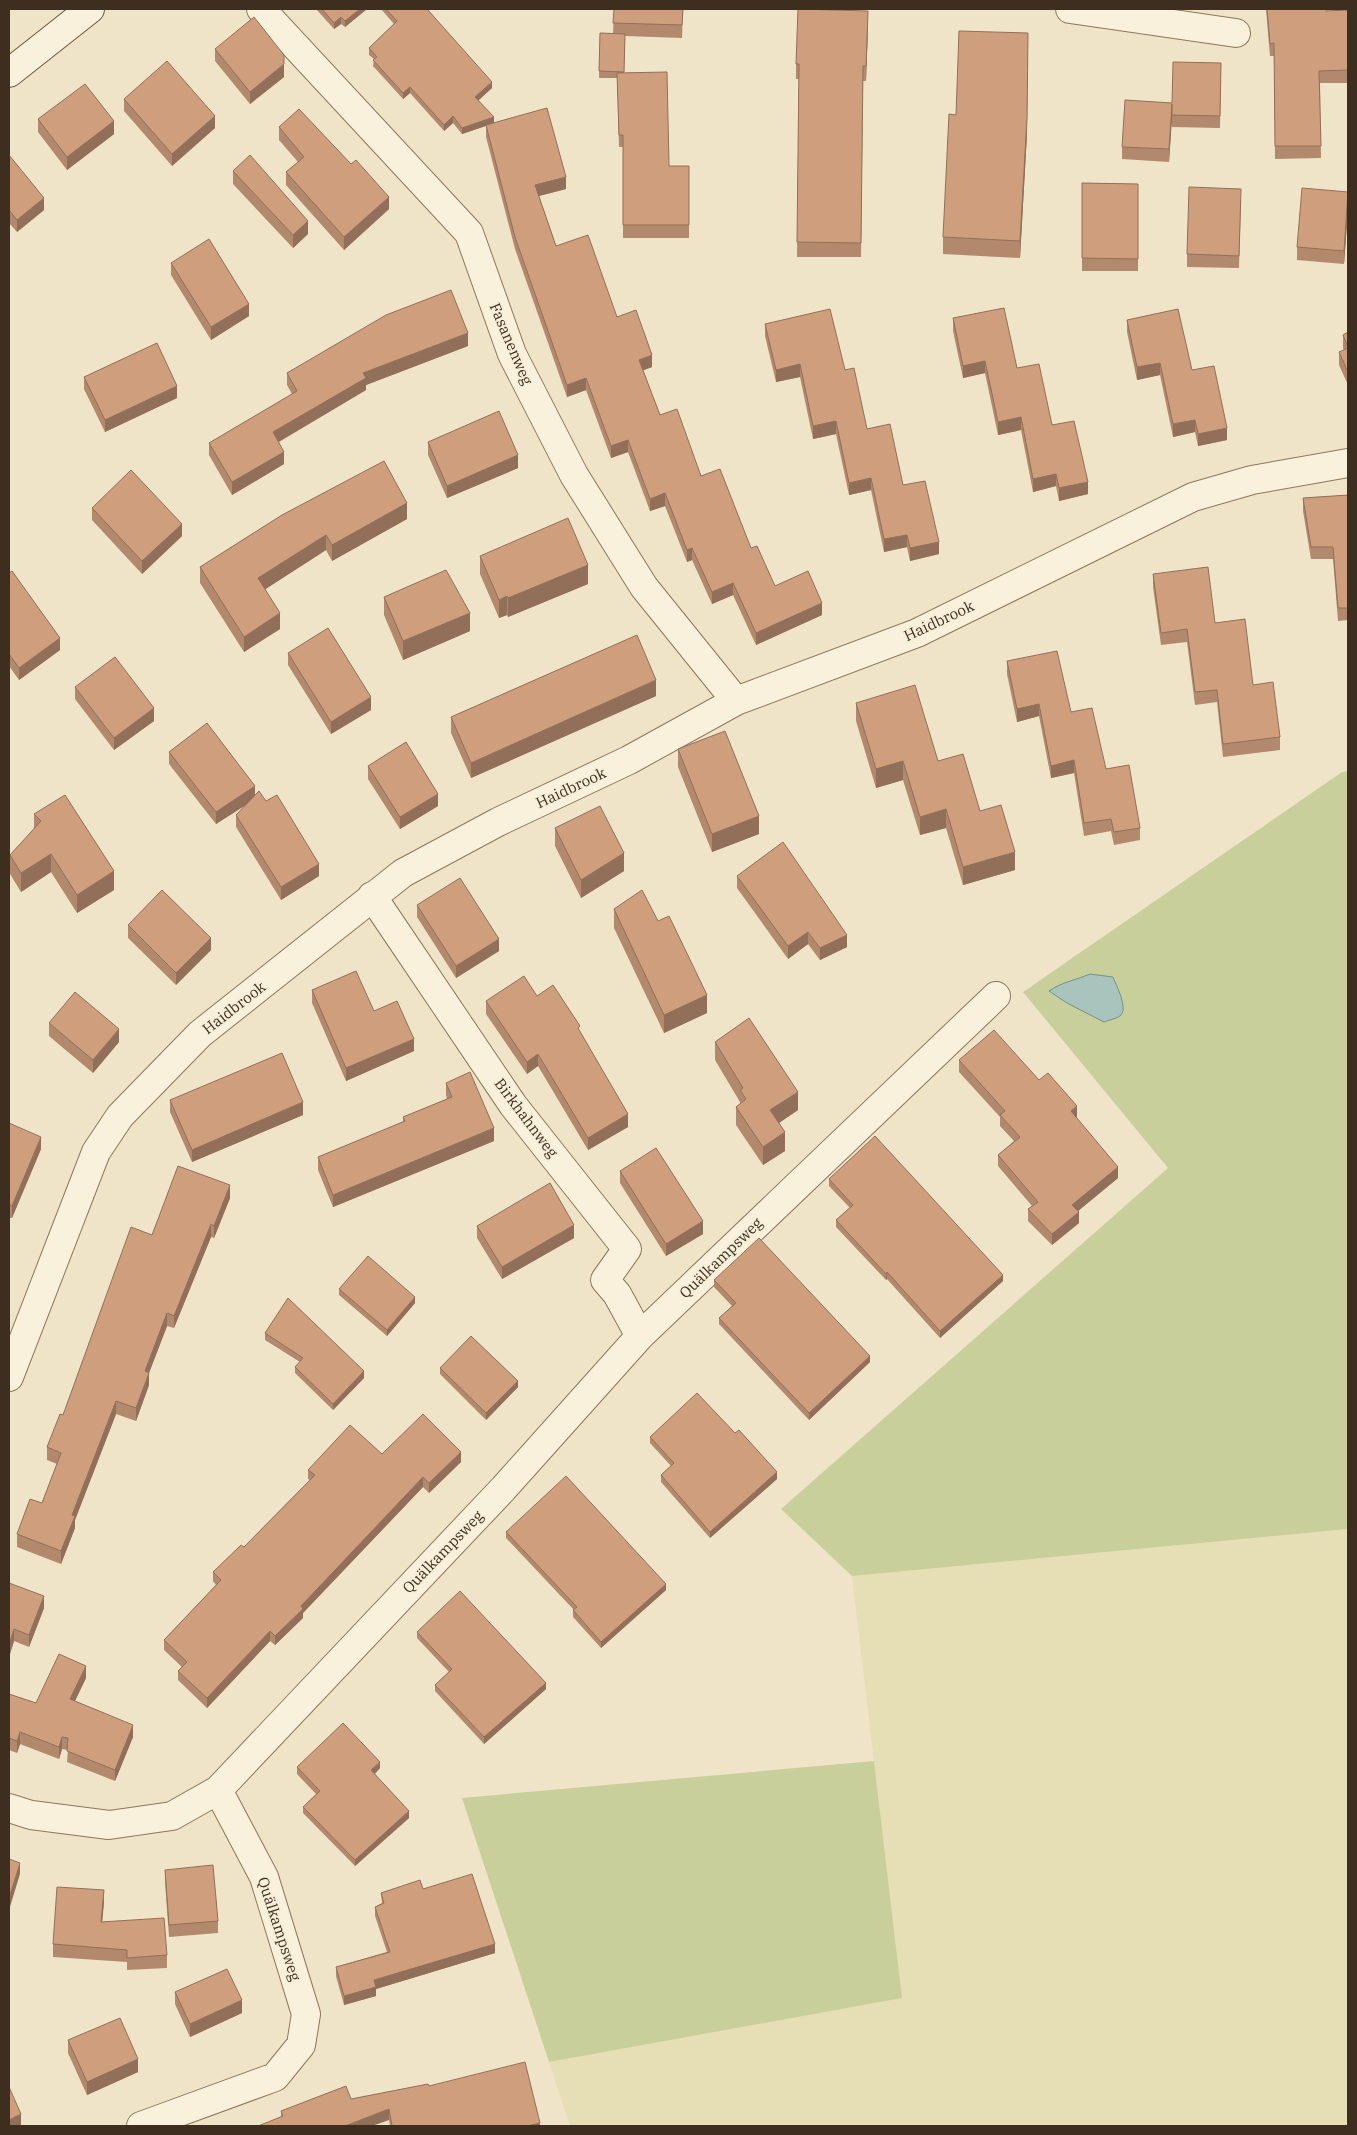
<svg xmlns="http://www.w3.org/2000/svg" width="1357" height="2135" font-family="'IBM Plex Serif',serif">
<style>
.farmland{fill:#e6deb5}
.green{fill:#c9cf9b}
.water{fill:#a9c4bc;stroke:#6f938a}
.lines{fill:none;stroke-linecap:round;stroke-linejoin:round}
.street-casing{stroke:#8d765c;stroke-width:30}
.secondary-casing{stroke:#6f573f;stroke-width:30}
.street{stroke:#faf1dc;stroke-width:28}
.secondary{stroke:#faf1dc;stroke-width:28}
.wall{fill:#b2896c}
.shaded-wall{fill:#916f58}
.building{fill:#cf9f7d;stroke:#916f58}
.labels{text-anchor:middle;stroke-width:4;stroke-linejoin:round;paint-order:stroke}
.street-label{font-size:15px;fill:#3d2e20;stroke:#f7eed8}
</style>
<rect width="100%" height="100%" fill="#f0e4c8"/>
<!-- farmland -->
<path class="farmland" d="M1348,1529V2126H570L549,2062L902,1998L852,1576Z"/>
<!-- green -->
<path class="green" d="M1348,771V1529L852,1576L781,1509L1168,1168L1023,992L1342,772Z
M874,1761L902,1998L549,2062L462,1798Z"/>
<!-- water -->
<path class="water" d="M1090,974L1113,977C1116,985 1129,1009 1120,1016C1116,1019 1108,1020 1104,1022L1067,1003L1049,991C1062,982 1076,980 1090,974Z"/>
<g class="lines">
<defs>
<path id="street" d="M261,9L469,233L512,354L574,475L644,587L736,701
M1070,9L1236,33
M372,896L513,1105L627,1249L605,1280L617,1294L640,1336
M9,1377L96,1152L120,1116L200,1034L403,873L498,822L629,760L736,701L917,633L1193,497L1252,480L1348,463
M9,1808L31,1815L109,1825L172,1816L218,1790L503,1489L640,1336L996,996
M141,2126L275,2077L301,2045L306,2014L264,1877L218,1790"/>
<path id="secondary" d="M9,73L90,9"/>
</defs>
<!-- street casing -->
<use href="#street" class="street-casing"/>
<!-- secondary casing -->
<use href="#secondary" class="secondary-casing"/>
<!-- street -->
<use href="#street" class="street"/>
<!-- secondary -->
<use href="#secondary" class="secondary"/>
</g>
<!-- wall -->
<path class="wall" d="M316,9H367L345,27L341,24L334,29Z
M381,9H427L492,88L478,101L494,122L566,189L539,196L556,246L617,317L652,367L643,370L660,415L751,548L775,586L822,615L756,645L733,595L712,604L692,560L687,562L665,506L650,511L628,452L611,458L586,390L567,397L515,249L486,137V126L462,134L453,123L444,131L410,93L403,99L373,66L374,59L369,55V48L394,24Z
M614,9H683L682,38L625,36L624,73L669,166H689V238H623V147H619L617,78H599L600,33L613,34Z
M1266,9H1326V11L1348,10V83H1320L1321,158L1275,159L1274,56H1270Z
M868,26L866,81H863L861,257H797L799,79H796V64Z
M215,49L284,77L250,104L215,61Z
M1221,63L1220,128L1172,127V119L1169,162L1122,159V147L1172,103Z
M124,99L215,128L172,166L124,111Z
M38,119L114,134L67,170L38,132Z
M279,127L389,209L344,250L286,185V172L298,162L279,140Z
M1027,134L1020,258L943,254V237Z
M9,155L44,210L17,232L9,223Z
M233,171L308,234L293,248L233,184Z
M1082,183L1138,184V271H1082Z
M1348,192V211L1344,264L1297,260V247Z
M1241,201L1239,268L1187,267V254Z
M171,263L249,316L211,340L171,275Z
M953,318L1017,368L1052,425L1088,494L1059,501L1056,486L1033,492L1021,430L998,435L985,373L963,378L953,331Z
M1127,320L1192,370L1227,440L1198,446L1195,432L1173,437L1160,375L1137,380L1127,332Z
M765,324L845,370L867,429L903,485L939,554L910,561L907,547L884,552L871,490L849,495L836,434L813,439L800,377L776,382L765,336Z
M1348,332V385L1339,365V352L1344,350L1343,348V335Z
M468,346L366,385V390L279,442L284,464L232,495L209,455V443L292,394L287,385V373Z
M84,377L177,398L105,432L84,389Z
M428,442L518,468L447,498L428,455Z
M1348,495V620L1338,621L1333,559H1311L1303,511V498Z
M92,508L182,536L142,574L92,520Z
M282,515L407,519L332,561L326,550L265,589L280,629L244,652L200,583V567Z
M480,556L588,584L508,617L507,615L499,618L480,574Z
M9,573L60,650L19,680L9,666Z
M1153,574L1215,623L1253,685L1280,737V750L1223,757L1217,702L1195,705L1187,642L1161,645L1153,587Z
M384,597L470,631L403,660L384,615Z
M288,653L371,710L331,734L288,665Z
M1007,661L1071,712L1106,769L1140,828V840L1114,845L1111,831L1084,836L1074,773L1051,778L1039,716L1017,722L1007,674Z
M75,687L154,721L114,750L75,699Z
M656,696L471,778L451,733V717Z
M856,703L938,761L980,811L1015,870L963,885L946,828L920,835L903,780L876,788L856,721Z
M678,749L759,834L712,852L678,767Z
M169,752L255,795L319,876L281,900L236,827V815L246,805L216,824L169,764Z
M368,766L438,806L400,829L368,779Z
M34,814L114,890L77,913L51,872L21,892L10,874V855L34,829Z
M555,828L624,871L581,898L555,846Z
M737,876L847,947L820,960L808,944L788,959L737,888Z
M417,905L499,951L456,978L417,917Z
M614,909L658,921L707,1013L664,1033L614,928Z
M128,925L211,950L176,985L128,938Z
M312,990L374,1011L414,1051L346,1081L312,1003Z
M537,996L580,1032L628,1127L588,1150L538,1066L527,1074L486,1014V1001Z
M49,1023L119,1042L93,1073L49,1036Z
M715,1042L798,1110L779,1123L785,1151L763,1165L736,1125V1107L740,1104V1102L715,1060Z
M959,1060L1039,1080L1077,1117L1076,1118L1118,1178L1078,1211L1079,1223L1052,1245L1028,1221V1209L1032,1206L998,1166V1155L1014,1141L1000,1126V1117L959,1072Z
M446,1083L494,1141L333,1207L318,1170V1157L403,1122V1117L447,1099L446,1095Z
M170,1100L303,1115L192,1162L170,1112Z
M9,1123L41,1149L12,1218H10Z
M620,1171L703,1234L666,1256L620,1183Z
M829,1179L1003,1281L940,1338L887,1279L886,1280L836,1227V1220L850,1208L829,1186Z
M230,1198L214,1238L211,1237L174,1328L167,1326L149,1373V1385L136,1421L116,1414L75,1520V1528L61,1564L17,1547V1534L42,1503L57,1464L47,1460V1447L152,1235Z
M477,1226L574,1238L502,1279L477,1238Z
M714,1280L870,1362L809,1420L719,1324V1318L732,1306L714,1287Z
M339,1289L415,1303L387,1336L339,1295Z
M265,1333L364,1378L333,1410L295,1373V1367L300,1362L265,1340Z
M440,1368L518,1387L486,1420L440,1374Z
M650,1437L777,1479L710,1538L661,1482V1475L671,1466L650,1443Z
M382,1454L461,1462L429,1493L423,1487L303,1613V1618L275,1645L270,1641L207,1708L178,1680V1671L182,1667L164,1650V1640L216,1585L213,1581V1572L244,1547L310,1480L308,1479V1470Z
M506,1532L666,1590L601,1648L573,1617V1610H574L506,1538Z
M9,1583L44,1608L29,1647L14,1641L9,1657Z
M417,1632L546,1689L484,1744L435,1691V1685L449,1672L417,1638Z
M86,1678L75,1701L133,1737L115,1781L67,1762L68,1750L62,1749L59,1759L20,1744L17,1753L9,1750V1694L36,1703Z
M297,1767L380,1768L375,1774L409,1818L355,1866L303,1813V1807L316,1794L297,1774Z
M165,1870L218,1921V1933L169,1937L165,1882Z
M423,1889L495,1953L376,1989V1996L344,2005L336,1976V1967L387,1952L375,1916V1907L382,1903L381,1893Z
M104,1902L102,1922L167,1955V1968L127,1970V1962L53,1957V1944Z
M175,1992L242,2013L190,2037L175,2004Z
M68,2040L138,2072L87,2095L68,2053Z
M429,2086L540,2126H390L389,2120L281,2117V2111Z"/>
<!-- shaded-wall -->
<path class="shaded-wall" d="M360,9H367L345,27V21Z
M868,11V26L866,81V66Z
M341,17V24L334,29V23Z
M1028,33L1027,134L1020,258V241Z
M284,64V77L250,104V92Z
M492,82V88L475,103V97Z
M410,87V93L403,99V93Z
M1172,104V117L1169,162V149Z
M215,116V128L172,166V154Z
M453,116V123L444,131V125Z
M494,117V123L462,134V128Z
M114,121V134L67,170V157Z
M566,177V189L535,197V185Z
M389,197V209L344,250V237Z
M44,198V210L17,232V220Z
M1348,199V211L1344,264V251Z
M308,221V234L293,248V235Z
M249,304V316L211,340V327Z
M468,333V346L366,385V390L273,445V432L363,373Z
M652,355V367L639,372V360Z
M985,361V373L963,378V366Z
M1160,363V375L1137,380V367Z
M800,364V377L776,382V370Z
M586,378V390L567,397V385Z
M177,386V398L105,432V420Z
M1021,417V430L998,435V422Z
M1195,420V432L1173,437V424Z
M836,421V434L813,439V426Z
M1227,428V440L1198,446V434Z
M628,440V452L611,458V446Z
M284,452V464L232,495V482Z
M518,455V468L447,498V486Z
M1056,474V486L1033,492V479Z
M871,478V490L849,495V483Z
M1088,482V494L1059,501V488Z
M665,493V506L650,511V499Z
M407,503V519L332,561V545Z
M182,524V536L142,574V561Z
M326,535V550L258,594V578Z
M907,535V547L884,552V539Z
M939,542V554L910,561V548Z
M692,548V560L687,562V550Z
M588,565V584L508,617V598Z
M733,583V595L712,604V592Z
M507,596V615L499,618V600Z
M822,603V615L756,645V633Z
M280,613V629L244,652V637Z
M470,613V631L403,660V641Z
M60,638V650L19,680V668Z
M656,680V696L471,778V763Z
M371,697V710L331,734V722Z
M1039,704V716L1017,722V709Z
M154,708V721L114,750V738Z
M1074,760V773L1051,778V766Z
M903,761V780L876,788V769Z
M255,786V799L216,824V812Z
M438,794V806L400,829V817Z
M946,809V828L920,835V817Z
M759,816V834L712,852V834Z
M1015,852V870L963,885V867Z
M624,853V871L581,898V880Z
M51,854V872L21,892V873Z
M319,864V876L281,900V887Z
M114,871V890L77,913V895Z
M808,932V944L788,959V946Z
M847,935V947L820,960V948Z
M211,938V950L176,985V973Z
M499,939V951L456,978V966Z
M707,995V1013L664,1033V1015Z
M119,1029V1042L93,1073V1060Z
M414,1039V1051L346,1081V1068Z
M538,1054V1066L527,1074V1062Z
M798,1092V1110L770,1129V1110Z
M303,1102V1115L192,1162V1150Z
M1077,1106V1117L1071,1122V1111Z
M628,1114V1127L588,1150V1138Z
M494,1128V1141L333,1207V1195Z
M785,1132V1151L763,1165V1147Z
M41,1137V1149L12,1218V1206Z
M1118,1167V1178L1072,1216V1205Z
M230,1185V1198L214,1238V1226Z
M10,1205V1218L9,1220V1207Z
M1079,1212V1223L1052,1245V1234Z
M703,1221V1234L666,1256V1244Z
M211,1224V1237L174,1328V1316Z
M574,1225V1238L502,1279V1267Z
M887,1272V1279L886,1280V1274Z
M1003,1275V1281L940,1338V1331Z
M415,1297V1303L387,1336V1330Z
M167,1313V1326L149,1373V1385L136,1421V1408L145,1371Z
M870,1356V1362L809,1420V1413Z
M364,1371V1378L333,1410V1404Z
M518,1381V1387L486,1420V1413Z
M116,1401V1414L75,1520V1528L61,1564V1551L72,1515Z
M461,1452V1462L429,1493V1483Z
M777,1472V1479L710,1538V1532Z
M423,1477V1487L303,1613V1618L275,1645V1636L301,1606Z
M666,1584V1590L601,1648V1642Z
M44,1596V1608L29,1647V1635Z
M14,1629V1641L9,1657V1645Z
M270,1631V1641L207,1708V1698Z
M86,1666V1678L70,1711V1699Z
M546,1683V1689L484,1744V1737Z
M133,1725V1737L115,1781V1770Z
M20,1732V1744L17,1753V1741Z
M62,1737V1749L59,1759V1747Z
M380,1762V1768L371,1777V1770Z
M409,1811V1818L355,1866V1860Z
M20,1863V1874L9,1910V1898Z
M104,1890V1902L101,1935V1922Z
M495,1944V1953L376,1989V1996L344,2005V1996L374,1980Z
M242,2000V2013L190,2037V2024Z
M138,2059V2072L87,2095V2082Z
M389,2109V2120L372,2126H345Z
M21,2114V2126H9V2120Z
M540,2123V2126H527Z"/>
<!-- building -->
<path class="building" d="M322,9H360L345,21L341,17L334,23Z
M386,9H427L492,82L475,97L494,117L462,128L453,116L444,125L410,87L403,93L373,60L377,57L369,48L397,21Z
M614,9H683L682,25L613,23Z
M798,9L868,11L866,66H863L861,243L797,242L799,64H796Z
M1267,9H1326V11L1348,10V70L1319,71L1321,146H1275L1274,43L1270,44Z
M254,17L284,55V64L250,92L215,49Z
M959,31L1028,33L1027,118L1020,241L943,237L949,114L956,115Z
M600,33L625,34L624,72L599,71Z
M167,61L215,116L172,154L124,99Z
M1173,62L1221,63L1220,116L1172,115V104L1169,149L1122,147L1125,100L1172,103Z
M667,72L669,166H689V225H623V135H619L617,73Z
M85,84L114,121L67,157L38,119Z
M547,108L566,177L535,185L556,246L588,235L617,317L636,310L652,355L639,360L660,415L677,409L701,476L720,469L751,548L757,546L775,586L808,571L822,603L756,633L733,583L712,592L692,548L687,550L665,493L650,499L628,440L611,446L586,378L567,385L515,237L486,125Z
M299,109L351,164L356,160L389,197L344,237L286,172L304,157L279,127Z
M9,155L44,198L17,220L9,210Z
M250,155L308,221L293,235L233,171Z
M1082,183L1138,184V259L1082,258Z
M1189,187L1241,189L1239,256L1187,254Z
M1302,188L1348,192L1344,251L1297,247Z
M209,239L249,304L211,327L171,263Z
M451,290L468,333L363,373L366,378L273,432L284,452L232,482L209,443L297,391L287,373L386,315Z
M1004,308L1017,368L1039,364L1052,425L1074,421L1088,482L1059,488L1056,474L1033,479L1021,417L998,422L985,361L963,366L953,318Z
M830,309L845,370L854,368L867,429L890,424L903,485L925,481L939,542L910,548L907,535L884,539L871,478L849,483L836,421L813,426L800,364L776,370L765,324Z
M1178,309L1192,370L1214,366L1227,428L1198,434L1195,420L1173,424L1160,363L1137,367L1127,320Z
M1348,332V347L1343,335Z
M157,343L177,386L105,420L84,377Z
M1348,348V372L1339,352Z
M499,411L518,455L447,486L428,442Z
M384,461L407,503L332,545L326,535L258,578L280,613L244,637L200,567L282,515Z
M131,470L182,524L142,561L92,508Z
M1348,495V608H1338L1333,547H1311L1303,498Z
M568,518L588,565L508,598L507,596L499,600L480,556Z
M1208,567L1215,623L1245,619L1253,685L1273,682L1280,737L1223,744L1217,690L1195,692L1187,629L1161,633L1153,574Z
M446,570L470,613L403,641L384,597Z
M12,571L60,638L19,668L9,654V573Z
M328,628L371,697L331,722L288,653Z
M637,635L656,680L471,763L451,717Z
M1057,651L1071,712L1092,708L1106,769L1129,765L1140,828L1114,832L1111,819L1084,823L1074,760L1051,766L1039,704L1017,709L1007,661Z
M115,657L154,708L114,738L75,687Z
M915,685L938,761L963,754L980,811L1001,805L1015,852L963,867L946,809L920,817L903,761L876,769L856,703Z
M207,723L255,786L216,812L169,752Z
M725,731L759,816L712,834L678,749Z
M406,742L438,794L400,817L368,766Z
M259,791L266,801L277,795L319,864L281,887L236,815Z
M65,795L114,871L77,895L51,854L21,873L10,855L41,821L34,814Z
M600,806L624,853L581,880L555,828Z
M783,842L847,935L820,948L808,932L788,946L737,876Z
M460,878L499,939L456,966L417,905Z
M162,890L211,938L176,973L128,925Z
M642,890L658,921L669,916L707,995L664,1015L614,909Z
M356,971L374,1011L397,1001L414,1039L346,1068L312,990Z
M524,976L537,996L553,985L580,1026L578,1028L628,1114L588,1138L538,1054L527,1062L486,1001Z
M75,992L119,1029L93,1060L49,1023Z
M749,1018L798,1092L770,1110L785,1132L763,1147L736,1107L746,1099L740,1090L743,1088L715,1042Z
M994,1030L1039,1080L1048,1073L1077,1106L1071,1111L1118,1167L1072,1205L1079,1212L1052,1234L1028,1209L1038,1202L998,1155L1020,1137L1000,1115L1005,1111L959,1060Z
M282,1053L303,1102L192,1150L170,1100Z
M470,1072L494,1128L333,1195L318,1157L405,1121L403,1117L452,1097L446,1083Z
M9,1123L41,1137L12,1206L10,1205L9,1207Z
M875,1136L1003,1275L940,1331L887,1272L886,1274L836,1220L853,1205L829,1179Z
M656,1148L703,1221L666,1244L620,1171Z
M178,1166L230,1185L214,1226L211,1224L174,1316L167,1313L145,1371L149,1373L136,1408L116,1401L72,1515L75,1516L61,1551L17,1534L30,1499L42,1503L61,1453L47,1447L60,1414L63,1415L131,1227L152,1235Z
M550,1183L574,1225L502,1267L477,1226Z
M759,1238L870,1356L809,1413L719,1318L736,1303L714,1280Z
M368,1256L415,1297L387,1330L339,1289Z
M288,1298L364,1371L333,1404L295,1367L303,1358L265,1333Z
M471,1336L518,1381L486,1413L440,1368Z
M697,1393L735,1433L739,1430L777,1472L710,1532L661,1475L674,1463L650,1437Z
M423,1414L461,1452L429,1483L423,1477L301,1606L303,1609L275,1636L270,1631L207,1698L178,1671L187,1662L164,1640L221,1580L213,1572L241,1545L244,1547L315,1475L308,1470L350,1425L382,1454Z
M566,1476L666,1584L601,1642L573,1610L577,1607L506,1532Z
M9,1583L44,1596L29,1635L14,1629L9,1645Z
M460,1591L546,1683L484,1737L435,1685L452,1669L417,1632Z
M59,1654L86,1666L70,1699L133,1725L115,1770L67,1751L68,1738L62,1737L59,1747L20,1732L17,1741L9,1738V1694L36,1703Z
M343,1723L380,1762L371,1770L409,1811L355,1860L303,1807L320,1791L297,1767Z
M9,1859L20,1863L9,1898Z
M213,1865L218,1921L169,1925L165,1870Z
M472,1874L495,1944L374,1980L376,1987L344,1996L336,1967L390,1952L375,1907L384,1903L381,1893L420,1880L423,1889Z
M57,1887L104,1890L101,1922L164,1918L167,1955L127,1958V1950L53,1944Z
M227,1969L242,2000L190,2024L175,1992Z
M120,2018L138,2059L87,2082L68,2040Z
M525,2062L540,2123L527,2126H392L389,2109L345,2126H258L283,2116L281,2111L346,2086L351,2099L428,2084L429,2086Z
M9,2087L21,2114L9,2120Z"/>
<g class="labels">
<!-- street labels -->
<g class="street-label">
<text transform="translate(511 344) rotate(67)" y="5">Fasanenweg</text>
<text transform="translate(939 621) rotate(-25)" y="5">Haidbrook</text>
<text transform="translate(571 788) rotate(-25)" y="5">Haidbrook</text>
<text transform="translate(234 1008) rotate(-38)" y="5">Haidbrook</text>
<text transform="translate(526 1118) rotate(53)" y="5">Birkhahnweg</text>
<text transform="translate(721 1258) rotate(-44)" y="5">Quälkampsweg</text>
<text transform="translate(443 1552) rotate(-46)" y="5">Quälkampsweg</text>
<text transform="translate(279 1929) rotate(72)" y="5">Quälkampsweg</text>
</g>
</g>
<!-- border -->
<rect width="1357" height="2135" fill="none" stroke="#3d2e20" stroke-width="20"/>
</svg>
